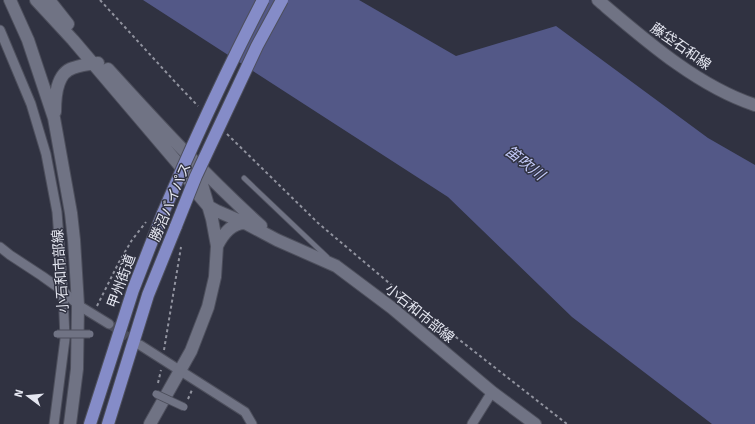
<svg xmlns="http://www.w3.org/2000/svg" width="755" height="424" font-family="Signika,'Noto Sans JP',sans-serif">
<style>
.water{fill:#535887}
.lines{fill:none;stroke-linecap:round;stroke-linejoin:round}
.minor-tunnel{stroke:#4b4d5b;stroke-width:9;stroke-dasharray:9 4.5;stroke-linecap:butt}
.service-casing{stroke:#4d4f5c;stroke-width:6}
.minor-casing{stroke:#4d4f5c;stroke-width:11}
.secondary-casing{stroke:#4d4f5c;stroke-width:14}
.trunk-casing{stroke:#4d4f5c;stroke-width:14}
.path{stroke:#91939f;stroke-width:2;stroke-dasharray:3 3;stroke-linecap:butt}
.service{stroke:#707384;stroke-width:4.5}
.minor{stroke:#707384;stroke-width:9}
.secondary{stroke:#707384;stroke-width:12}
.trunk{stroke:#858cc8;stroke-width:12}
.pedestrian-bridge-casing{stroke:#4d4f5c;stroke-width:9;stroke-linecap:butt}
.trunk-bridge-casing{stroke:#4d4f5c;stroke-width:14;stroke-linecap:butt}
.pedestrian-bridge{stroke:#707384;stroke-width:7}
.trunk-bridge{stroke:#858cc8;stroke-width:12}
.labels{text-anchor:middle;stroke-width:3;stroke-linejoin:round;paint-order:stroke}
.street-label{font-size:14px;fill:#e5e7f1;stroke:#303241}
.water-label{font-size:15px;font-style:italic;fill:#c2c8f6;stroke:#303241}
</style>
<rect width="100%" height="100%" fill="#303241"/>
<!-- water -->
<path class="water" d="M143,0H359L456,56L556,26L708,138L755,165V424H712L572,317L448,197Z"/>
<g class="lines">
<!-- minor-tunnel -->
<path class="minor-tunnel" d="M109,324L137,343"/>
<defs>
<path id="service" d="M244,178L327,257"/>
<path id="minor" d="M0,30L31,104L46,154L57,212L63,291L65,339L54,424
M0,247L10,255L42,276L63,291L78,305L109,324
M140,345L245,412L252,424
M472,424L492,392"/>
<path id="secondary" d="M10,0L28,40L54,118L71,213L74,240L78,305L77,369L70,424
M36,0L73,40L181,167L197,193L208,206L217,211L245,223L277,240L336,266L392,308L492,392L535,424
M49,0L68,24
M598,0C644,39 697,86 755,105
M108,69C157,123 207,177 261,226
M55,112C55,98 56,73 73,68C81,65 90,64 98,63
M217,246C223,234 231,223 245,223
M150,424L191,351L208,307L215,277L217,246L212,219L201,181L193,167"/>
<path id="trunk" d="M90,424L133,290L163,213
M108,424L148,295L176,226"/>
</defs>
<!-- service casing -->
<use href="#service" class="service-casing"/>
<!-- minor casing -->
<use href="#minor" class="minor-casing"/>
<!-- secondary casing -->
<use href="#secondary" class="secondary-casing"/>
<!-- trunk casing -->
<use href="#trunk" class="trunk-casing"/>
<!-- path -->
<path class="path" d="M100,0L177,84L198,106
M227,134L318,223L420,309L567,424
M97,306L119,262L132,240L146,222
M164,350L181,247
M158,383L161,370
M188,399L192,390"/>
<!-- service -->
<use href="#service" class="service"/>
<!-- minor -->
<use href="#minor" class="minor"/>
<!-- secondary -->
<use href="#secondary" class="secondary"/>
<!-- trunk -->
<use href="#trunk" class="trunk"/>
<defs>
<path id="pedestrian-bridge" d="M57,334H90
M156,394L184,407"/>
<path id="trunk-bridge" d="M163,213C194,141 227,69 263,0
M176,226L196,176L257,46L282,0"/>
</defs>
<!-- pedestrian-bridge casing -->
<use href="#pedestrian-bridge" class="pedestrian-bridge-casing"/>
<!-- trunk-bridge casing -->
<use href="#trunk-bridge" class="trunk-bridge-casing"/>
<!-- pedestrian-bridge -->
<use href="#pedestrian-bridge" class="pedestrian-bridge"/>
<!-- trunk-bridge -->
<use href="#trunk-bridge" class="trunk-bridge"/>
</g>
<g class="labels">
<!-- street labels -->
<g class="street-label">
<text transform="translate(681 46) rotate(35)" y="5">藤垈石和線</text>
<text transform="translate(170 202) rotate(-67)" y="5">勝沼バイパス</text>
<text transform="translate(60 271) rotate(-94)" y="5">小石和市部線</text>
<text transform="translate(121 281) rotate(-70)" y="5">甲州街道</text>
<text transform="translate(420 313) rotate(39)" y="5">小石和市部線</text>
</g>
<!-- water labels -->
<g class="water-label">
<text transform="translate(525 163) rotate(38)" y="5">笛吹川</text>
</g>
</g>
<!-- north arrow -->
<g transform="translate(28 396) rotate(286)" stroke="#303241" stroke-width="3" paint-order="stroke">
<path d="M0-3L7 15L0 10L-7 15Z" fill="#e5e7f1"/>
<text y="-6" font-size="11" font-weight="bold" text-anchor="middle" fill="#e5e7f1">N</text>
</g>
</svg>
